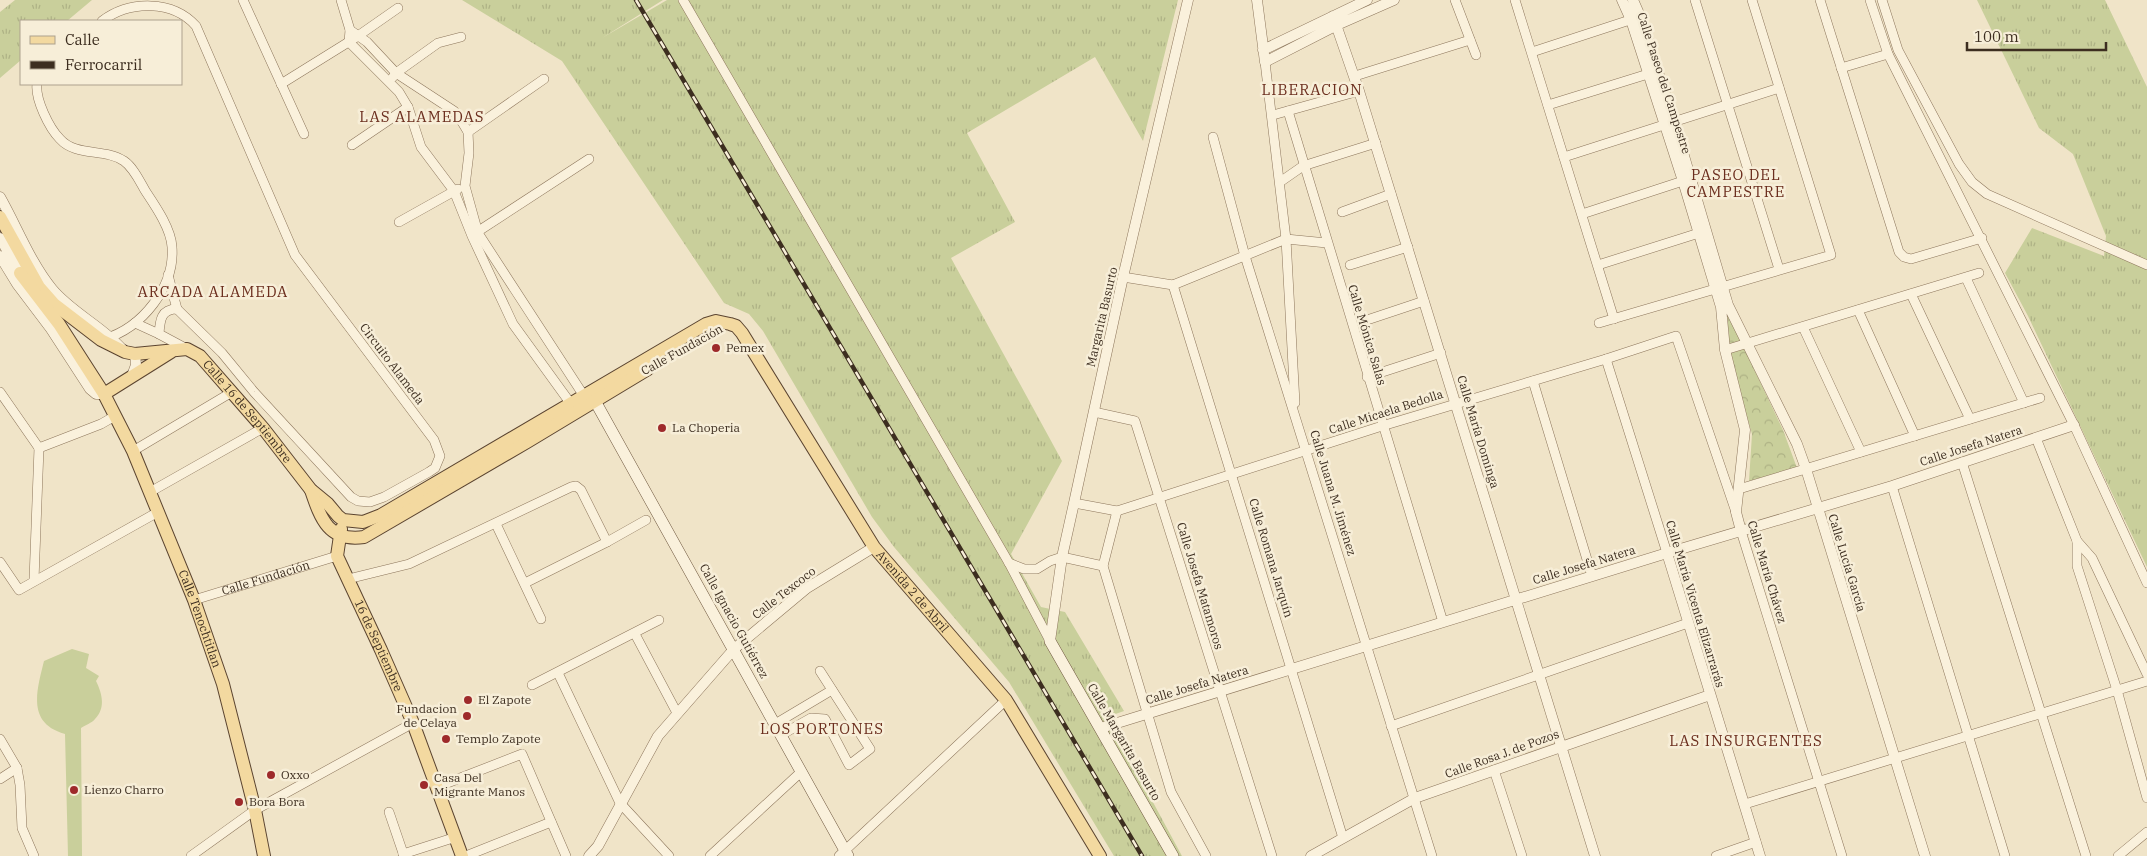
<svg xmlns="http://www.w3.org/2000/svg" width="2147" height="856" font-family="'IBM Plex Serif',serif">
<style>
.grass{fill:url(#grass-tufts)}
.park{fill:url(#park-crowns)}
.pitch{fill:#c9cf9b}
.lines{fill:none;stroke-linecap:round;stroke-linejoin:round}
.minor-casing{stroke:#8d765c;stroke-width:10}
.tertiary-casing{stroke:#8d765c;stroke-width:11}
.secondary-casing{stroke:#6f573f;stroke-width:12}
.primary-casing{stroke:#5b4430;stroke-width:14}
.minor{stroke:#faf1dc;stroke-width:9}
.tertiary{stroke:#faf1dc;stroke-width:10}
.secondary{stroke:#faf1dc;stroke-width:11}
.primary{stroke:#f3d9a0;stroke-width:12}
.rail-casing{stroke:#3d2e20;stroke-width:4.5}
.rail{stroke:#f7eed8;stroke-width:2.5;stroke-dasharray:8;stroke-linecap:butt}
.poi-dot{fill:#9e2a2b;stroke:#f7eed8;stroke-width:2}
.labels{text-anchor:middle;stroke-width:5;stroke-linejoin:round;paint-order:stroke}
.street-label{font-size:12px;fill:#3d2e20;stroke:#f7eed8}
.poi-label{font-size:12px;fill:#3d2e20;stroke:#f7eed8;text-anchor:start}
.quarter-label{font-size:15px;letter-spacing:1px;fill:#6b2e1e;stroke:#f7eed8}
</style>
<defs>
<pattern id="grass-tufts" width="24" height="20" patternUnits="userSpaceOnUse" patternTransform="scale(1.25)"><rect width="24" height="20" fill="#c9cf9b"/><path d="M3 7l-1-3M5 7V3M7 7l1-3M15 17l-1-3M17 17v-4M19 17l1-3" fill="none" stroke="#aeb285"/></pattern>
<pattern id="park-crowns" width="20" height="18" patternUnits="userSpaceOnUse" patternTransform="scale(1.25)"><rect width="20" height="18" fill="#c9cf9b"/><path d="M2 6a3 3 0 1 1 6 0M12 15a3 3 0 1 1 6 0" fill="none" stroke="#aeb285"/></pattern>
</defs>
<rect width="100%" height="100%" fill="#f0e4c8"/>
<!-- grass -->
<path class="grass" d="M15,0H92L67,21H21V60L0,78V12Z
M462,0H663L602,38L667,0H1178L1143,141L1095,57L967,133L1015,222L951,258L1062,461L1011,554L1041,607L1065,612L1124,711L1107,717L1182,856H1114L1009,682L894,547L872,517L763,331L749,314L724,303L562,61Z
M1977,0H2105L2147,87V567L2028,316L2005,273L2032,228L2104,256L2106,236L2073,154L2039,128Z"/>
<!-- park -->
<path class="park" d="M1727,312L1783,430L1797,468L1749,481L1752,434L1730,359Z"/>
<!-- pitch -->
<path class="pitch" d="M72,649L89,654L86,668L99,676L96,681C102,693 106,708 95,719C92,723 85,725 81,728L82,856H68L65,734C26,723 37,690 44,661Z"/>
<g class="lines">
<defs>
<g id="minor">
<path d="M243,0L304,134"/>
<path d="M341,0L350,30L349,42L399,92L408,107L421,147L454,191L472,236L513,324L571,404"/>
<path d="M683,0L1009,563L1050,641"/>
<path d="M1455,0L1476,55"/>
<path d="M1515,0L1614,319"/>
<path d="M1695,0L1779,269"/>
<path d="M1820,0L1899,252L1904,257L1911,259L1982,238"/>
<path d="M1870,0L1888,54L2074,425L2147,583"/>
<path d="M1882,0L1898,50L1959,164L1972,182L1987,194L2147,265"/>
<path d="M102,21C130,0 173,0 196,26L295,255L434,440L440,456L435,468L429,472L384,497L370,502L358,501L351,497L254,392L222,353L177,309L168,275"/>
<path d="M350,30L367,42L396,73L454,111L462,122L468,132L469,153L465,186L478,233L584,396"/>
<path d="M1532,52L1636,18"/>
<path d="M1265,62L1286,239L1295,403"/>
<path d="M1841,68L1888,54"/>
<path d="M1355,76L1470,40"/>
<path d="M393,77L396,73L438,43L461,37"/>
<path d="M37,84C35,99 49,128 60,139C76,157 105,148 124,161C134,168 140,182 146,192C156,207 171,229 172,247C175,287 142,328 104,339"/>
<path d="M281,84L355,38L398,8"/>
<path d="M1548,105L1648,74"/>
<path d="M1288,111L1443,622"/>
<path d="M1273,115L1359,91"/>
<path d="M468,132L544,79"/>
<path d="M1213,137L1245,256L1432,856"/>
<path d="M352,145L408,107"/>
<path d="M1564,157L1779,88"/>
<path d="M1280,182L1303,166L1376,143"/>
<path d="M1342,212L1391,194"/>
<path d="M1582,214L1683,181"/>
<path d="M399,222L458,189"/>
<path d="M474,234L589,159"/>
<path d="M1350,265L1408,247"/>
<path d="M1598,265L1699,233"/>
<path d="M1123,277L1173,285L1286,239L1327,243"/>
<path d="M1966,278L2024,403"/>
<path d="M1173,285L1343,838"/>
<path d="M1911,294L1970,419"/>
<path d="M177,309C161,309 160,320 159,334L187,349"/>
<path d="M1858,310L1915,436"/>
<path d="M1370,319L1424,301"/>
<path d="M135,323L159,334"/>
<path d="M1599,323L1831,255L1752,0"/>
<path d="M1803,327L1861,452"/>
<path d="M1725,350L1979,273"/>
<path d="M1606,359L1667,553"/>
<path d="M1367,377L1441,353"/>
<path d="M1533,381L1592,576"/>
<path d="M0,392L39,448"/>
<path d="M1094,412L1135,421L1272,856"/>
<path d="M2036,438L2077,541L2092,558L2147,674"/>
<path d="M39,448L101,424L115,416"/>
<path d="M133,451L232,392"/>
<path d="M1962,462L2086,856"/>
<path d="M1892,486L2005,856"/>
<path d="M1739,489L2040,398"/>
<path d="M150,492L263,428"/>
<path d="M1074,503L1117,511L1382,426L1606,359L1676,336L1736,512"/>
<path d="M1117,511L1103,566L1171,792L1206,856"/>
<path d="M496,524L541,619"/>
<path d="M1741,531L1842,856"/>
<path d="M2077,541V566L2117,690L2147,798"/>
<path d="M0,562L19,590L158,512"/>
<path d="M1009,563L1024,569H1037L1050,561L1062,557L1103,566"/>
<path d="M348,579L409,564L571,487L576,486L581,490L607,542"/>
<path d="M34,580L39,448"/>
<path d="M525,583L607,542L646,520"/>
<path id="s1" d="M194,600L337,556"/>
<path d="M635,634L677,713"/>
<path d="M558,673L620,803L669,856"/>
<path d="M532,685L659,620"/>
<path d="M775,724L832,690"/>
<path d="M1391,726L1688,623"/>
<path d="M781,735L811,718L825,719L849,765L870,749L820,671"/>
<path d="M0,739L17,768L20,785L22,828L34,856"/>
<path d="M1494,770L1522,856"/>
<path d="M0,779L17,768"/>
<path d="M437,787L522,754L566,856"/>
<path d="M1745,804L2147,681"/>
<path d="M389,812L404,856"/>
<path d="M403,854L456,837"/>
<path d="M191,856L255,810L413,723"/>
<path d="M466,856L551,822"/>
<path d="M710,856L801,772"/>
<path d="M839,856L1006,700"/>
<path d="M1716,856L1756,842"/>
<path d="M2118,856L2147,832"/>
</g>
<path id="tertiary" d="M1257,0L1265,62L1337,25L1394,0
M1622,0L1631,20L1683,181L1721,307L1725,350L1745,430L1736,512L1741,531
M1633,0L1640,16L1674,122L1728,305L1797,444L1806,469L1925,856
M1333,16L1359,91L1595,856
M1263,50L1367,0
M0,197C17,227 30,262 52,289C72,313 102,326 123,350
M0,238L20,273
M0,256L17,284L51,329L90,389L96,394H104
M132,376L136,365L135,354
M1667,553L1760,856
M1050,641L1062,557L1074,503L1123,277L1188,0
M1101,728L1667,553L1892,486L2074,425
M589,856L598,846L658,736L734,649L807,588L874,547
M1311,856L1415,798L1710,695"/>
<path id="secondary" d="M595,401L848,856
M1050,641L1173,856"/>
<g id="primary">
<path id="s2" d="M0,217L39,287L54,304L101,340L125,352L135,354L187,349L200,356L263,428L311,490L328,504L338,516L343,520L363,522L381,515L706,324L716,321L730,324L736,326L742,333L874,547L1006,700L1100,856"/>
<path id="s3" d="M20,273L59,324L104,394L133,451L194,600L223,684L255,810L264,856"/>
<path d="M104,394L171,352"/>
<path d="M311,490C321,520 329,542 364,537L527,442L648,369"/>
<path id="s4" d="M341,529L337,556L381,650L413,723L462,856"/>
</g>
</defs>
<!-- minor casing -->
<use href="#minor" class="minor-casing"/>
<!-- tertiary casing -->
<use href="#tertiary" class="tertiary-casing"/>
<!-- secondary casing -->
<use href="#secondary" class="secondary-casing"/>
<!-- primary casing -->
<use href="#primary" class="primary-casing"/>
<!-- minor -->
<use href="#minor" class="minor"/>
<!-- tertiary -->
<use href="#tertiary" class="tertiary"/>
<!-- secondary -->
<use href="#secondary" class="secondary"/>
<!-- primary -->
<use href="#primary" class="primary"/>
<defs>
<path id="rail" d="M636,0L1142,856"/>
</defs>
<!-- rail casing -->
<use href="#rail" class="rail-casing"/>
<!-- rail -->
<use href="#rail" class="rail"/>
</g>
<!-- markers -->
<g class="poi-dot">
<circle cx="716" cy="348" r="5"/>
<circle cx="662" cy="428" r="5"/>
<circle cx="468" cy="700" r="5"/>
<circle cx="467" cy="716" r="5"/>
<circle cx="446" cy="739" r="5"/>
<circle cx="271" cy="775" r="5"/>
<circle cx="424" cy="785" r="5"/>
<circle cx="74" cy="790" r="5"/>
<circle cx="239" cy="802" r="5"/>
</g>
<g class="labels">
<!-- street labels -->
<g class="street-label">
<text transform="translate(1664 83) rotate(72)" y="4">Calle Paseo del Campestre</text>
<text transform="translate(1102 317) rotate(-77)" y="4">Margarita Basurto</text>
<text transform="translate(1367 335) rotate(73)" y="4">Calle Mónica Salas</text>
<text transform="translate(682 350) rotate(-29)" y="4">Calle Fundación</text>
<text transform="translate(392 364) rotate(53)" y="4">Circuito Alameda</text>
<text dy="4" stroke="none"><textPath href="#s2" startOffset="339">Calle 16 de Septiembre</textPath></text>
<text transform="translate(1386 412) rotate(-18)" y="4">Calle Micaela Bedolla</text>
<text transform="translate(1478 432) rotate(73)" y="4">Calle María Dominga</text>
<text transform="translate(1971 446) rotate(-18)" y="4">Calle Josefa Natera</text>
<text transform="translate(1333 493) rotate(73)" y="4">Calle Juana M. Jiménez</text>
<text transform="translate(1271 558) rotate(73)" y="4">Calle Romana Jarquín</text>
<text transform="translate(1847 563) rotate(73)" y="4">Calle Lucía García</text>
<text transform="translate(1584 565) rotate(-17)" y="4">Calle Josefa Natera</text>
<text transform="translate(1767 572) rotate(73)" y="4">Calle María Chávez</text>
<text dy="4" stroke="none"><textPath href="#s1" startOffset="75">Calle Fundación</textPath></text>
<text transform="translate(1200 586) rotate(73)" y="4">Calle Josefa Matamoros</text>
<text dy="4" stroke="none"><textPath href="#s2" startOffset="1251">Avenida 2 de Abril</textPath></text>
<text transform="translate(784 593) rotate(-38)" y="4">Calle Texcoco</text>
<text transform="translate(1695 604) rotate(73)" y="4">Calle María Vicenta Elizarrarás</text>
<text dy="4" stroke="none"><textPath href="#s3" startOffset="392">Calle Tenochtitlan</textPath></text>
<text transform="translate(734 621) rotate(61)" y="4">Calle Ignacio Gutiérrez</text>
<text dy="4" stroke="none"><textPath href="#s4" startOffset="126">16 de Septiembre</textPath></text>
<text transform="translate(1197 685) rotate(-17)" y="4">Calle Josefa Natera</text>
<text transform="translate(1124 742) rotate(60)" y="4">Calle Margarita Basurto</text>
<text transform="translate(1502 754) rotate(-20)" y="4">Calle Rosa J. de Pozos</text>
</g>
<!-- poi labels -->
<g class="poi-label">
<text x="726" y="352">Pemex</text>
<text x="672" y="432">La Choperia</text>
<text x="478" y="704">El Zapote</text>
<text x="457" y="713" text-anchor="end">Fundacion<tspan x="457" dy="14">de Celaya</tspan></text>
<text x="456" y="743">Templo Zapote</text>
<text x="281" y="779">Oxxo</text>
<text x="434" y="782">Casa Del<tspan x="434" dy="14">Migrante Manos</tspan></text>
<text x="84" y="794">Lienzo Charro</text>
<text x="249" y="806">Bora Bora</text>
</g>
<!-- quarter labels -->
<g class="quarter-label">
<text x="1312" y="95">LIBERACION</text>
<text x="422" y="122">LAS ALAMEDAS</text>
<text x="1736" y="180">PASEO DEL<tspan x="1736" dy="17">CAMPESTRE</tspan></text>
<text x="213" y="297">ARCADA ALAMEDA</text>
<text x="822" y="734">LOS PORTONES</text>
<text x="1746" y="746">LAS INSURGENTES</text>
</g>
</g>
<!-- legend -->
<rect x="20" y="20" width="162" height="65" fill="#f7eed8" stroke="#ada18e"/>
<rect x="30" y="36" width="25" height="8" fill="#f3d9a0" stroke="#ada18e"/>
<text x="65" y="45" font-size="15" fill="#3d2e20">Calle</text>
<rect x="30" y="61" width="25" height="8" fill="#3d2e20" stroke="#ada18e"/>
<text x="65" y="70" font-size="15" fill="#3d2e20">Ferrocarril</text>
<!-- scale -->
<path d="M1967 42v8h139v-8" fill="none" stroke="#3d2e20" stroke-width="2.5"/>
<text x="1974" y="42" font-size="15" fill="#3d2e20" stroke="#f7eed8" stroke-width="4" paint-order="stroke">100 m</text>
</svg>
